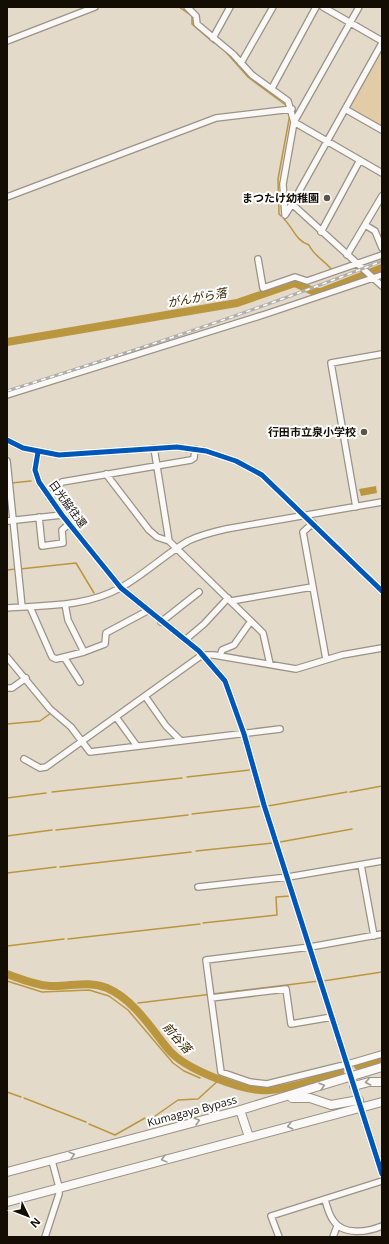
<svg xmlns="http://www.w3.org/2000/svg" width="389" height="1244" font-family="'Open Sans','Noto Sans JP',sans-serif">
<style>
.green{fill:#e1cca7}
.water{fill:#ba973f}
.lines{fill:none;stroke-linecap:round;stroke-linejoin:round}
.stream{stroke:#ba973f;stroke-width:1.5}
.river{stroke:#ba973f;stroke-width:8}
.minor-casing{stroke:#9a9286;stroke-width:8}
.highway-casing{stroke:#9a9286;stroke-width:10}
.minor{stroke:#fbf9f7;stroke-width:5.5}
.highway{stroke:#fbf9f7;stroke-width:8}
.rail-casing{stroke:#b1afab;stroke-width:3}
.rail{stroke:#fff;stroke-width:1.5;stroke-dasharray:4.5;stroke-linecap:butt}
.cycleway-casing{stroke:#fff;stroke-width:8}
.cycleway{stroke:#0057b8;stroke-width:5}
.oneway{stroke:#9e9b96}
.poi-dot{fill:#5c5549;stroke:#fff;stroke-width:1.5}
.labels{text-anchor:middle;stroke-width:4;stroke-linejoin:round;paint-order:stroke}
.poi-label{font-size:11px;font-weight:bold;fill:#130d04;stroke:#fff;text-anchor:end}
.street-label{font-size:11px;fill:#130d04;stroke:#fff}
.water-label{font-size:12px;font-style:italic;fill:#3a2700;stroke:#fff}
</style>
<rect width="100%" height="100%" fill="#e4daca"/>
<!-- green -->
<path class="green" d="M382,51V127L349,109Z"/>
<!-- water -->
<path class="water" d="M376,486L377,493L361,496L359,489Z"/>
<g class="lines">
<!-- stream -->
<path class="stream" d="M179,7L192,16V24L214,43
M225,51L248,77L287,106
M281,216L279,214L278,179L290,114
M284,219C294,229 295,240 309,245C313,255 325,261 332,270
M11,483L31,481
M20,569L76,563L94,593
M7,570L16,569
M7,724L40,721L51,713
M187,777L250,770
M52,792L182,778
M350,792L382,786
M7,798L46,793
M268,806L347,792
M192,814L262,806
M56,830L188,815
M7,836L52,830
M280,842L352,829
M196,851L273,843
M60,867L191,852
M7,873L56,867
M203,923L277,915L276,897L290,896
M68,939L200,924
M7,946L64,939
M7,981L42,992L89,990L109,996L128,1010L173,1063L184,1071L200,1078
M323,981L382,972
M138,1003L319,981
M7,1092L21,1097
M24,1098L86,1122
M89,1124L115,1135L145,1118L148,1121L178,1100L198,1099L220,1079"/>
<!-- river -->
<path class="river" d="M7,342L237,303L295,283L315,292H321L382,268
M7,974C21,979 35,985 50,986C70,987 88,980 107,988C133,999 151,1028 168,1049C184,1069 245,1093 270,1090C294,1088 317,1079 340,1072
M358,1066L382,1058"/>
<defs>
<path id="minor" d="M187,7L196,16L197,24L233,54L252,75L288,101L294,122L382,173
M323,7L382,41
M213,38L230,7
M7,41L95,7
M382,43L292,204L382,286
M241,63L273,7
M272,88L316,7
M345,109L382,130
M7,197L216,118L292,109
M292,204L285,215L283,184L294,122L359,7
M365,225L375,231L382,248
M321,232L360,160
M347,255L382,196
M258,259L263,288L295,277L307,281L382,255
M7,395L266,314L382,275
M7,440L23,448L59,455L177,447L206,451L236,461L262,475L382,591
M154,448L169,541L263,633L270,664
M38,452L35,470L39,482L62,515L121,588L199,651L225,681L244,734L264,805L382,1174
M7,461L22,607
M106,474L149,530L157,537L169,541
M49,497L62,482L191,460L194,458L195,449
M356,507L331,363L382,354
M39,517L42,546L63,543L62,530L69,524
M7,521L62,515
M313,523L303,532L326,659
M231,601L312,587
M65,604L68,620L84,652
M30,607L52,657L56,659L84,652L105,644L106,633L147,611
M7,608C45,605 86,607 120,588C144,575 164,555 188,541C200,535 213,532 226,529L382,502
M161,622L199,592
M185,640L204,624L228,598
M220,656L222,650L234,645L251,621
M7,657L50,709L71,727L90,752L280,729
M64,657L80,682
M7,688H12L26,678
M145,696L166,726L181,741
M116,717L137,746
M24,759L40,768L46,767L202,655H214L296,669L342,655L382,648
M361,865L374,936
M198,887L288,877L382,861
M382,934L310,947L206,960L221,1072L250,1082L267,1084L348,1064L382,1054
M211,998L286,989L291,1024L332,1017
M325,1200C327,1206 329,1215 333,1220C343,1236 368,1232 382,1226
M45,1237L59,1194V1187L52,1161
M279,1237L271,1216L382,1181
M333,1237L337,1226"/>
<path id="highway" d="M354,1086L369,1082H382
M292,1098H310L331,1105L359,1100
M240,1110L249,1137
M7,1172L237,1111L382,1067
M7,1202L382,1102"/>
</defs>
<!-- minor casing -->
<use href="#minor" class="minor-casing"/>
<!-- highway casing -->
<use href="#highway" class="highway-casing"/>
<!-- minor -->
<use href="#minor" class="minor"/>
<!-- highway -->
<use href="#highway" class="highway"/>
<defs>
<path id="rail" d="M7,391C133,351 259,310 382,261"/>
</defs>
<!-- rail casing -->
<use href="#rail" class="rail-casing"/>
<!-- rail -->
<use href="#rail" class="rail"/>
<defs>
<path id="cycleway" d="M7,440L23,448L59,455L177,447L206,451L236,461L262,475L382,591
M38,452L35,470L39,482L62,515L121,588L199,651L225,681L244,734L264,805L382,1174"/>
</defs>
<!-- cycleway casing -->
<use href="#cycleway" class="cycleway-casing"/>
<!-- cycleway -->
<use href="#cycleway" class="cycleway"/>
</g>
<!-- one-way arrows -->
<defs><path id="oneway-chevron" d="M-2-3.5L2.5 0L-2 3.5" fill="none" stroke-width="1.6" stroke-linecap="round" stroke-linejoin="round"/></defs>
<g class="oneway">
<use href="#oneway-chevron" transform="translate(368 1082) rotate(167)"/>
<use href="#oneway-chevron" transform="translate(322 1086) rotate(-17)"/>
<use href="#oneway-chevron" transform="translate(197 1121) rotate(-15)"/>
<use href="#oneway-chevron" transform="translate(290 1126) rotate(166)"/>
<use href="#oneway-chevron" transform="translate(72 1155) rotate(-15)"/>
<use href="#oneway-chevron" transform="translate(164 1159) rotate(165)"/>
</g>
<!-- markers -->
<g class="poi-dot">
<circle cx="327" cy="198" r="4"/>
<circle cx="364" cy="432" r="4"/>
</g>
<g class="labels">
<!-- poi labels -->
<g class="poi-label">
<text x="319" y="202">まつたけ幼稚園</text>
<text x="356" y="436">行田市立泉小学校</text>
</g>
<!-- street labels -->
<g class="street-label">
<text transform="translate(68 504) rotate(54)" y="4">日光脇往還</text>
<text transform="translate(192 1111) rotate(-15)" y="4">Kumagaya Bypass</text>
</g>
<!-- water labels -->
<g class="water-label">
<text transform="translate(197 298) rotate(-10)" y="4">がんがら落</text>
<text transform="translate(177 1038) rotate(48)" y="4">前谷落</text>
</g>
</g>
<!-- border -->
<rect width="389" height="1244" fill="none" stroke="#130d04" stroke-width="16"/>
<!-- north arrow -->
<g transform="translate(28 1216) rotate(133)" stroke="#ffffff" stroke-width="3" paint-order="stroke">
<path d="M0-3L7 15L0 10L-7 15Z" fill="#130d04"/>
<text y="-6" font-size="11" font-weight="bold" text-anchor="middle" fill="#130d04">N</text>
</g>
</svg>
